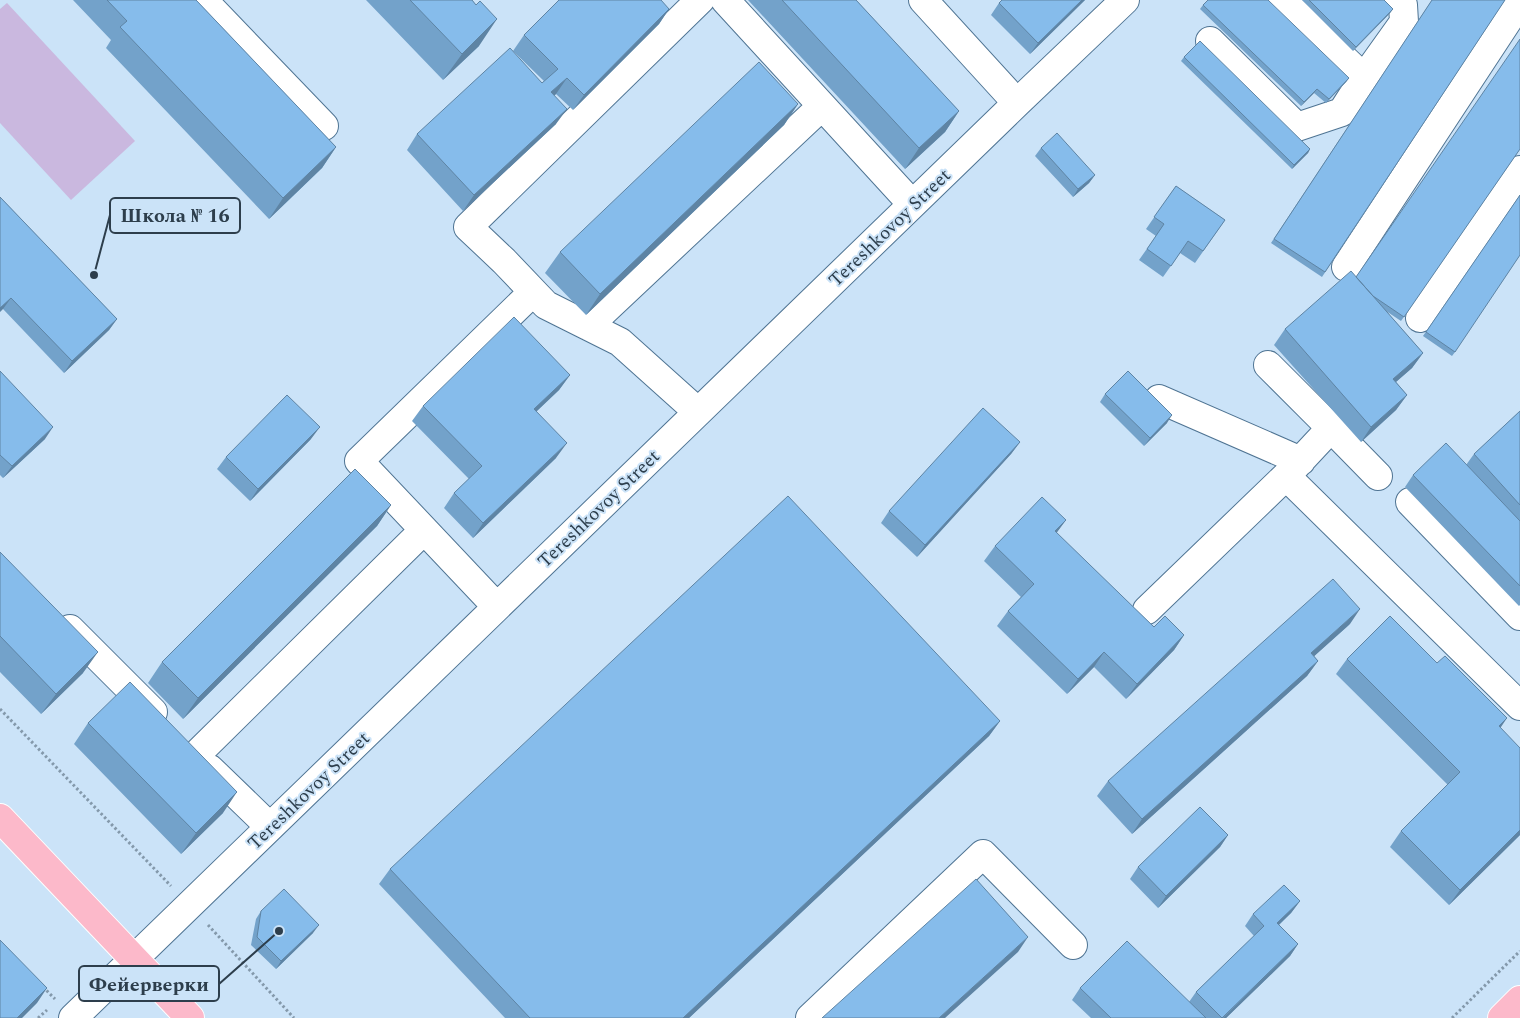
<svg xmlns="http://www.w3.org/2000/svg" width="1520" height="1018" font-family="Spectral,serif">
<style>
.green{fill:#cab8df}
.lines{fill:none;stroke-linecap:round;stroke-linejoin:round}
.minor-casing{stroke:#4f7493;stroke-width:30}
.major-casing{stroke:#fff;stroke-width:30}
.path{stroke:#8499ab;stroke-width:3;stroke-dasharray:2.5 2.5;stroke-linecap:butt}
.minor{stroke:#fff;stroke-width:28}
.major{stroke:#fcb9ca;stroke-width:28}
.wall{fill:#73a2ca}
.shaded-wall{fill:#5e84a4}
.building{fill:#86bceb;stroke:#5e84a4}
.labels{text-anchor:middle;stroke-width:4;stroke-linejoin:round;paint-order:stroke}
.street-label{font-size:19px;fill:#2d3e4c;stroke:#cbe3f8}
.leader{fill:none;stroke:#2d3e4c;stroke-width:2}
.callout-dot{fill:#2d3e4c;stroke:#cbe3f8;stroke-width:2}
.callout{fill:#cbe3f8;stroke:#2d3e4c;stroke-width:2}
.callout-label{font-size:20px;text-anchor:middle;font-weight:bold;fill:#2d3e4c}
</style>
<rect width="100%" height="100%" fill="#cbe3f8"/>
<!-- green -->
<path class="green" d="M7,3L135,141L71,200L0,123V9Z"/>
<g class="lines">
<defs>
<path id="minor" d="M203,0L324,126
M725,0L912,204
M923,0L1017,103
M1282,0L1364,78L1404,22L1403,5L1397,0
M1210,41L1297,127L1342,112L1364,78
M1346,267L1520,2
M1420,318L1520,170
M588,326L822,106
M1268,365L1331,428
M1159,399L1301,461
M698,412L620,342L546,305L504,261L468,227L700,0
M1289,473L1331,428L1378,476
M1410,502L1520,616
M497,607L359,461L533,292
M1147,610L1286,476L1520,706
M70,629L153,712
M196,755L424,530
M210,769L270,827
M73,1018L1017,103L1125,0
M810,1018L983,854L1073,945"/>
<path id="major" d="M0,818L190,1018
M1502,1018L1520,1000"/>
</defs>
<!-- minor casing -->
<use href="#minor" class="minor-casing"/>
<!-- major casing -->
<use href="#major" class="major-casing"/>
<!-- path -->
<path class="path" d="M0,709L171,886
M208,925L294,1018
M43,987L55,999
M38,1018L47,1010
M1452,1018L1520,951"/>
<!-- minor -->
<use href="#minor" class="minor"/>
<!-- major -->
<use href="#major" class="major"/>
</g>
<!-- wall -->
<path class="wall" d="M73,0H196L336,147L322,168L269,219L106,48L111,40Z
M366,0H472L476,5L479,46L443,80Z
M748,0H856L959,111L945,132L905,169Z
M1085,0L1030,54L991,15L999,3Z
M1302,0H1384L1393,9L1390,13L1353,51Z
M1432,0H1505L1322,277L1271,243Z
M1203,5L1349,78L1346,82L1326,103L1314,93L1301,106L1200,9Z
M669,9L659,24L573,110L556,94L554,96L556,124L463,211L407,150L417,134L542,83L544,81L513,51L524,35Z
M1184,57L1310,149L1308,153L1292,169L1181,61Z
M798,104L784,125L586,315L545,273L560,252Z
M1041,148L1095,175L1089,183L1073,197L1035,156Z
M1520,149L1401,321L1386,311L1423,353L1412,368L1396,382L1407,395L1396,410L1361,442L1274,345L1285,329L1356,277Z
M1176,186L1225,220L1195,263L1180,253L1163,277L1139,260L1156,236L1146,229Z
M1520,195L1455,352L1452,356L1423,336Z
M0,197L117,319L109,330L64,373L3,309Z
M0,371L45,439L3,478L0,475Z
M570,375L559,390L536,412L556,458L473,538L444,508L454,493L469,479L412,421L423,406Z
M1105,394L1167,423L1144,446L1100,402Z
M1520,411V605L1519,606L1405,487L1413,475L1466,465L1474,454Z
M311,439L250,501L217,469L226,457Z
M1020,442L1011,454L917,557L881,523L889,511Z
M391,505L377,526L183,719L148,683L162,662Z
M1066,520L1056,533L1154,627L1184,635L1174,650L1126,699L1094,667L1067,694L997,626L1008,611L1021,597L984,561L995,546Z
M0,552L83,673L41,714L0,672Z
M1350,624L1314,656L1318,661L1307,676L1132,834L1097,796L1108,781Z
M1347,659L1500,728L1520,835L1449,905L1390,847L1401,831L1448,785L1336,674Z
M1000,721L989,736L689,1018H505L379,884L390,869Z
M88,723L223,813L181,854L74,744Z
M1228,835L1220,847L1158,908L1130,879L1138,867Z
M1300,901L1291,913L1279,925L1298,944L1290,956L1226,1018H1091L1072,1000L1080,988L1189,1002L1196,992L1254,936L1245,926L1253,914Z
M261,911L313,933L276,969L251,945L256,919Z"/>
<!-- shaded-wall -->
<path class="shaded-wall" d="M1082,0H1085L1030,54L1038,43Z
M669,9L659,24L573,110L584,95Z
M1393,9L1390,13L1353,51L1356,47Z
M497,19L479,46L443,80L462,54Z
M567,78L556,94L541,107L551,92Z
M1349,78L1346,82L1326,103L1329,99Z
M1317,89L1314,93L1301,106L1304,102Z
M798,104L784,125L586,315L600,294Z
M567,109L556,124L463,211L474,195Z
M959,111L945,132L905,169L919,148Z
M336,147L322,168L269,219L283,198Z
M1310,149L1308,153L1292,169L1294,165Z
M1095,175L1089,183L1073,197L1078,189Z
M11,298L3,309L0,312V308Z
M117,319L109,330L64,373L72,361Z
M1423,353L1412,368L1382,394L1393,379Z
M570,375L559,390L523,424L534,409Z
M1407,395L1396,410L1361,442L1371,427Z
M1172,415L1167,423L1144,446L1150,438Z
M53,427L45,439L3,478L12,466Z
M320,427L311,439L250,501L258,489Z
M1020,442L1011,454L917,557L925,545Z
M567,443L556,458L473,538L483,523Z
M391,505L377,526L183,719L198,698Z
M1066,520L1055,535V531Z
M1360,609L1350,624L1301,668L1311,653Z
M1184,635L1174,650L1126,699L1137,684Z
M98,652L83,673L41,714L56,694Z
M1104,652L1094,667L1067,694L1078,679Z
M1318,661L1307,676L1132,834L1142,819Z
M1507,718L1497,733L1499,726Z
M1000,721L989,736L689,1018H683Z
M237,792L223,813L181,854L196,833Z
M1520,830V835L1449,905L1460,890Z
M1228,835L1220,847L1158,908L1166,896Z
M1300,901L1291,913L1269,934L1277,923Z
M319,925L313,933L276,969L281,961Z
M1028,937L1018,952L945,1018H939Z
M1298,944L1290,956L1226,1018H1223Z
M47,988L37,1003L22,1018H17Z"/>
<!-- building -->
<path class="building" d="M107,0H196L336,147L283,198L120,27L127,21Z
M410,0H472L476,5L480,1L497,19L462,54Z
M559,0H661L669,9L584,95L567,78L551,92L567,109L474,195L417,134L510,48L542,83L558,69L524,35Z
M782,0H856L959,111L919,148Z
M1002,0H1082L1038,43L999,3Z
M1208,0H1268L1349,78L1329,99L1317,89L1304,102L1203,5Z
M1309,0H1384L1393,9L1356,47Z
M1432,0H1505L1325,272L1274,239Z
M1520,39V149L1404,317L1373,296L1356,277Z
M1200,41L1310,149L1294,165L1184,57Z
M759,62L798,104L600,294L560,252Z
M1057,133L1095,175L1078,189L1041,148Z
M1176,186L1225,220L1203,251L1188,241L1171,266L1147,249L1164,224L1154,217Z
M1520,195V255L1455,352L1426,332Z
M0,197L117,319L72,361L11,298L0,308Z
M1351,271L1423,353L1393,379L1407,395L1371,427L1285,329Z
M514,317L570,375L534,409L567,443L483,523L454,493L482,466L423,406Z
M0,371L53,427L12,466L0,455Z
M1128,371L1172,415L1150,438L1105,394Z
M287,395L320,427L258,489L226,457Z
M983,408L1020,442L925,545L889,511Z
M1520,411V505L1474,454Z
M1446,443L1520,521V586L1413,475Z
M355,469L391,505L198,698L162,662Z
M788,496L1000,721L683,1018H530L390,869Z
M1042,497L1066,520L1055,531L1154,627L1165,616L1184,635L1137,684L1104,652L1078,679L1008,611L1034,584L995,546Z
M0,552L98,652L56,694L0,636Z
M1333,579L1360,609L1311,653L1318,661L1142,819L1108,781Z
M1390,616L1437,663L1445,656L1507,718L1499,726L1520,748V830L1460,890L1401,831L1460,772L1347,659Z
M130,682L237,792L196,833L88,723Z
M1200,807L1228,835L1166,896L1138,867Z
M976,879L1028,937L939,1018H822Z
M1284,885L1300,901L1277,923L1298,944L1222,1018L1196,992L1264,926L1253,914Z
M284,889L319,925L281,961L257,937L261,911Z
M0,940L47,988L17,1018H0Z
M1127,941L1206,1018H1111L1080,988Z"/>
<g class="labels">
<!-- street labels -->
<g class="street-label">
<text transform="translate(889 227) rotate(-44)" y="7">Tereshkovoy Street</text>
<text transform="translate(598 508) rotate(-44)" y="7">Tereshkovoy Street</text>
<text transform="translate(308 790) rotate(-44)" y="7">Tereshkovoy Street</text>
</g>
</g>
<!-- callouts -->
<path class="leader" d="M94 275L110 215M279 931L219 984"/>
<g class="callout-dot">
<circle cx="94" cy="275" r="5"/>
<circle cx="279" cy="931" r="5"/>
</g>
<g class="callout">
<rect x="110" y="198" width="130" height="35" rx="5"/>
<rect x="79" y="966" width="140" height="35" rx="5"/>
</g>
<g class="callout-label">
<text x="175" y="222">Школа № 16</text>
<text x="149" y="991">Фейерверки</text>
</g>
</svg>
